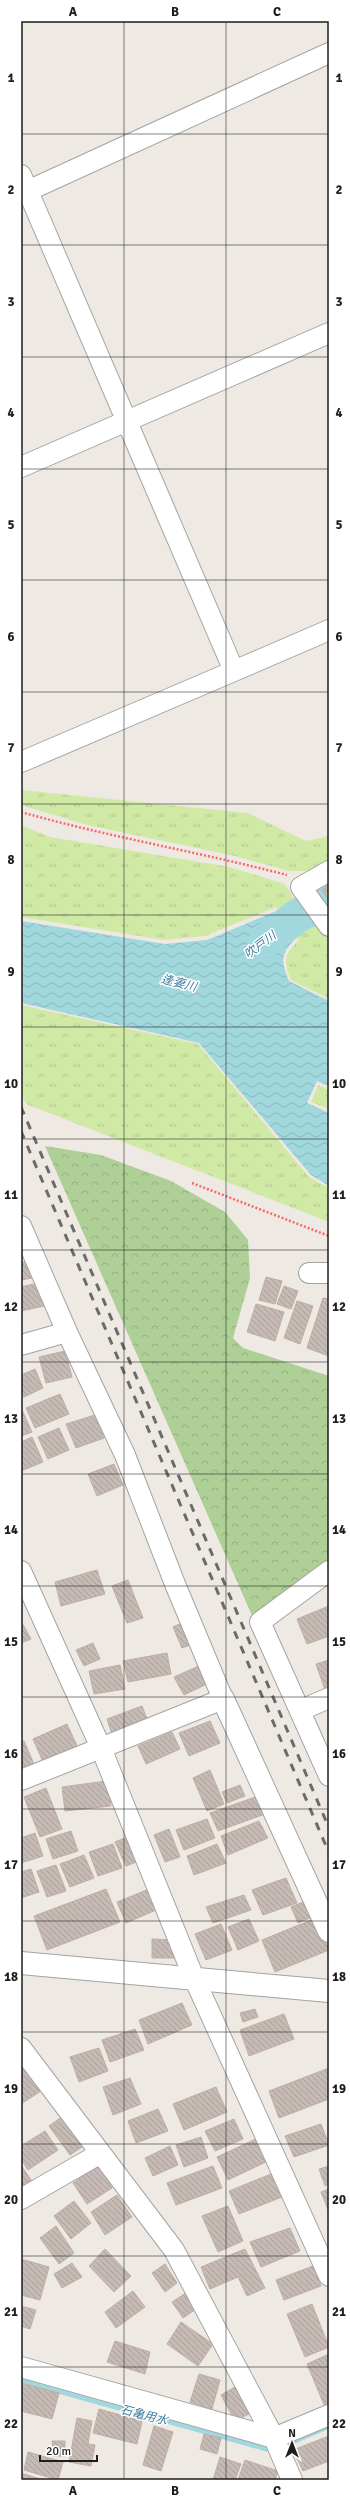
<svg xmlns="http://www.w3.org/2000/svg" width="350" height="2501" font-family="Signika,'Noto Sans JP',sans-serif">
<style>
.grass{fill:url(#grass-tufts)}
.forest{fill:url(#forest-crowns)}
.water{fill:url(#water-waves)}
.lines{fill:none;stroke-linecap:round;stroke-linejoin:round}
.stream{stroke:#a1d8dd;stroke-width:5.5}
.river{stroke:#a1d8dd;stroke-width:34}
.building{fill:url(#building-back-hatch);stroke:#c0ada4}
.minor-casing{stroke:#a4a4a4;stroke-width:22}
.tertiary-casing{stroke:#a4a4a4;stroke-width:24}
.path{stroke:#fd6569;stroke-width:2.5;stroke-dasharray:2 2;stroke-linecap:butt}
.minor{stroke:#fff;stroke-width:20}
.tertiary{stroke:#fff;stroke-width:22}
.rail{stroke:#6b6b6b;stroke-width:3;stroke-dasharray:8 8;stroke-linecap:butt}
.grid{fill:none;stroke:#1d1d1d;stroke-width:1;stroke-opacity:0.55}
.labels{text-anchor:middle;stroke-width:3;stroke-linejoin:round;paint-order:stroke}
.water-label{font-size:12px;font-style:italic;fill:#427c9e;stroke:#fff}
.neatline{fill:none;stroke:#1d1d1d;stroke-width:1.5}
.grid-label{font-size:13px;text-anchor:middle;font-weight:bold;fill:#1d1d1d}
</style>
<defs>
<pattern id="grass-tufts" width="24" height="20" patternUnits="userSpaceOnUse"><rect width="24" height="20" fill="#d0eaa6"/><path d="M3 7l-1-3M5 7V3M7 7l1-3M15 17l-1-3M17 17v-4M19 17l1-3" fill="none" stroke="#b2c88e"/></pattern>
<pattern id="forest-crowns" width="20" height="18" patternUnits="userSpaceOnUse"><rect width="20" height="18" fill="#aecf96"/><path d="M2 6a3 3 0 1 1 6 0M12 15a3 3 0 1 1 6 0" fill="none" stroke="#95b181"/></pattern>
<pattern id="water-waves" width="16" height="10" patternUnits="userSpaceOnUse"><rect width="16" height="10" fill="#a1d8dd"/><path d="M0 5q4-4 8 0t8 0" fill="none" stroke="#8ab9bd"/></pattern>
<pattern id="building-back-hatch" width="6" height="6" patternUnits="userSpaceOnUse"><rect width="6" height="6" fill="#c6bab5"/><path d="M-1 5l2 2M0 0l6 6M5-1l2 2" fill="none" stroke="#aa9f9b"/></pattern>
</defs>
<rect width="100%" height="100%" fill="#eee9e2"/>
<!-- grass -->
<path class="grass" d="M21,790L248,813L306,841L329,836V863L314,871H289L235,856L87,825L21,805Z
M21,825L50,837L229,867L285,884L296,902L280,913L276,907L205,936L164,940L21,917Z
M312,923L329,936V999L291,980C283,960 284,955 299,940L294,934Z
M21,1005L198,1044L309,1177L329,1188V1222L26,1104L21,1092Z
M318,1085L329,1090V1109L311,1102Z"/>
<!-- forest -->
<path class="forest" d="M45,1146L101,1155L171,1181L225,1212L248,1240L250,1278L233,1338L243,1348L329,1376V1562L254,1620Z"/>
<!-- water -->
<path class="water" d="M298,905L309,921L290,933L295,939C280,955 281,961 289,981L329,1001V1086L317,1081L307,1103L329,1113V1186L311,1175L199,1043L21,1003V921L165,944L207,940L274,912L279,919Z"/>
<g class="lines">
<!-- stream -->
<path class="stream" d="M21,2380C103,2404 185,2425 267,2449
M287,2444L329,2426"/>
<!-- river -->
<path class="river" d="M266,940L296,917L329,898"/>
</g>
<!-- building -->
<path class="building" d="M329,885V900L322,890Z
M28,1261L32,1278L21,1280V1263Z
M266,1277L282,1281L275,1304L259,1300Z
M38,1283L44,1306L21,1311V1287Z
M284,1286L298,1291L291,1309L277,1304Z
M323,1298L329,1299V1356L307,1348Z
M297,1301L313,1306L300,1344L284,1338Z
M256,1304L284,1312L275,1341L247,1332Z
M65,1351L72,1377L46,1383L39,1357Z
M35,1369L43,1388L24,1397L21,1391V1375Z
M60,1394L69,1414L35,1428L26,1408Z
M22,1410L32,1432L21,1436V1411Z
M95,1415L104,1438L76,1448L66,1424Z
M59,1428L69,1450L48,1459L38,1437Z
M32,1437L43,1462L21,1471V1442Z
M114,1464L123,1485L97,1496L88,1474Z
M97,1570L105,1594L61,1606L55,1582Z
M128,1580L143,1618L127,1623L112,1586Z
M329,1606V1636L307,1644L297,1619Z
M21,1621L31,1639L21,1643Z
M186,1621L196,1643L182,1648L173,1627Z
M93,1643L100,1659L84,1666L76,1650Z
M167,1653L171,1674L128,1682L123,1661Z
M329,1660V1689L325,1690L316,1664Z
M120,1665L125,1689L94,1694L89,1671Z
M201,1665L209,1683L184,1695L174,1677Z
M142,1706L149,1724L113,1737L107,1719Z
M210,1721L220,1743L189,1756L179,1733Z
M67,1724L79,1750L44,1764L33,1739Z
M172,1732L180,1749L146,1764L138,1746Z
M24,1741L37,1771L21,1777V1742Z
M210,1770L224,1804L207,1811L193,1778Z
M107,1781L111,1806L65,1811L62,1787Z
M240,1785L245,1796L227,1803L222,1792Z
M46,1788L62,1829L40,1837L24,1797Z
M261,1795L268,1813L218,1831L210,1813Z
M207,1819L215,1838L184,1850L176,1830Z
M259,1821L268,1838L228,1855L221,1836Z
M169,1829L180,1857L165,1862L154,1835Z
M71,1831L78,1851L53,1859L46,1839Z
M35,1833L43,1856L21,1863V1838Z
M132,1835L142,1860L126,1866L115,1842Z
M113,1844L122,1868L98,1876L89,1852Z
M217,1844L226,1863L194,1875L187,1856Z
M84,1855L94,1878L70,1887L60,1864Z
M56,1865L66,1891L47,1897L37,1871Z
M31,1869L39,1892L21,1898V1872Z
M286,1878L297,1903L263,1915L252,1890Z
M154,1887L163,1907L126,1923L117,1902Z
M106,1889L120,1922L47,1950L34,1916Z
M244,1895L251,1910L213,1923L206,1907Z
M313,1898L319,1914L298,1923L291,1907Z
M316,1918L329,1950L275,1972L262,1940Z
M249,1919L259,1941L238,1950L228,1927Z
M221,1924L232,1950L206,1960L195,1934Z
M152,1939L176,1940V1958H152Z
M182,2003L192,2025L148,2044L139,2020Z
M255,2009L258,2017L243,2022L240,2013Z
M284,2014L294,2039L249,2056L240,2030Z
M135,2029L144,2050L110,2062L102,2040Z
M99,2048L108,2071L79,2082L70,2057Z
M32,2064L47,2087L21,2104V2071Z
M329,2068V2099L279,2118L269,2091Z
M130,2078L141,2104L113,2115L103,2087Z
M216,2087L227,2112L184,2130L173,2104Z
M158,2109L168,2131L136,2143L128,2121Z
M67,2113L88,2143L70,2155L49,2126Z
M234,2119L243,2139L215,2151L205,2131Z
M321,2124L329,2145L294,2157L285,2136Z
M45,2131L58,2150L28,2170L21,2159V2146Z
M201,2137L208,2158L184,2167L176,2145Z
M258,2138L270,2160L228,2180L217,2157Z
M170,2146L178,2165L153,2176L145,2158Z
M21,2165L33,2183L21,2190Z
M98,2166L112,2188L87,2204L73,2183Z
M213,2166L222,2188L176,2205L167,2183Z
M329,2166V2184L325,2186L319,2169Z
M271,2174L282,2197L239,2214L229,2191Z
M329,2189V2212L321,2192Z
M117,2195L132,2217L105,2235L91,2212Z
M74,2201L91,2223L71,2239L54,2216Z
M228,2206L243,2241L218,2252L202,2216Z
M56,2226L74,2253L59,2264L40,2238Z
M290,2228L300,2251L261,2267L250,2242Z
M105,2249L131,2276L114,2292L89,2266Z
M245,2249L265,2288L247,2296L238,2277L210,2289L201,2267Z
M21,2259L49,2267L40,2300L21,2295Z
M72,2263L82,2277L62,2288L54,2274Z
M165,2264L177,2283L165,2292L152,2273Z
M313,2266L321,2286L284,2300L276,2280Z
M133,2291L145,2307L116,2328L105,2312Z
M186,2293L196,2309L183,2318L172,2302Z
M312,2304L329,2347L305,2357L287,2314Z
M21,2306L36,2310L30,2329L21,2326Z
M181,2322L213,2344L198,2366L167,2344Z
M115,2341L150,2352L145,2374L107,2362Z
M329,2354V2406L325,2407L307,2364Z
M199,2374L220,2380L212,2409L190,2402Z
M21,2383L59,2393L52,2419L21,2411Z
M237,2386L251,2413L235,2421L221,2395Z
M99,2409L142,2421L137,2444L93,2433Z
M77,2418L92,2421L88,2444L95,2445L91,2466L69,2462Z
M154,2426L173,2432L161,2471L143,2465Z
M204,2434L221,2438L217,2454L200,2449Z
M329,2436V2461L303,2471L293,2450Z
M52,2441H65V2456H53Z
M28,2452L63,2462L58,2480L24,2470Z
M220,2457L241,2464L235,2480H213Z
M245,2460L278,2471L275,2480H238Z
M21,2473L43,2480H21Z"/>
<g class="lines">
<defs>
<path id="minor" d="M21,175L234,671L21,762
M21,194L329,53
M21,467L329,333
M234,671L329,630
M329,871L301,887L329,926
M21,1226L67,1332L21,1345
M309,1273H329
M21,1571L101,1748L194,1978L329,2276
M329,1571L260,1622L329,1776
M301,1710L329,1698
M21,1780L223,1699L175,1584L125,1455L67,1332
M21,2048L174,2250L274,2438L292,2480
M21,2199L99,2154
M21,2367L274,2438L329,2415"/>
<path id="tertiary" d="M223,1699L329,1931
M21,1963L329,1991"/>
</defs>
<!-- minor casing -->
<use href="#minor" class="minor-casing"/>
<!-- tertiary casing -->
<use href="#tertiary" class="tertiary-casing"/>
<!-- path -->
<path class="path" d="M21,812C109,837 199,852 287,875
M192,1183L329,1236"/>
<!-- minor -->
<use href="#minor" class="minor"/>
<!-- tertiary -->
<use href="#tertiary" class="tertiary"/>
<!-- rail -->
<path class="rail" d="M21,1107L329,1828
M21,1131L329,1853"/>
</g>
<!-- grid -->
<path class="grid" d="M124,21V2480M226,21V2480M21,134H329M21,245H329M21,357H329M21,469H329M21,580H329M21,692H329M21,804H329M21,915H329M21,1027H329M21,1139H329M21,1250H329M21,1362H329M21,1474H329M21,1586H329M21,1697H329M21,1809H329M21,1921H329M21,2032H329M21,2144H329M21,2256H329M21,2367H329"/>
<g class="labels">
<!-- water labels -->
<g class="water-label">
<text transform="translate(260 945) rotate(-37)" y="4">吹戸川</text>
<text transform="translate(179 983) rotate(14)" y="4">逢妻川</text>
<text transform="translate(144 2415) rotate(14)" y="4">石亀用水</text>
</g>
</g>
<!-- border -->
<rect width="350" height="2501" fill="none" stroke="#ffffff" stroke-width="44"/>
<!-- north arrow -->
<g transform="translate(292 2443)" stroke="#ffffff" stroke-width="3" paint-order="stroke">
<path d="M0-3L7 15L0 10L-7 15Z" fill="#1d1d1d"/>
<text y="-6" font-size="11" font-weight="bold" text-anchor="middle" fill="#1d1d1d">N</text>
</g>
<!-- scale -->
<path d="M40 2455v6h57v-6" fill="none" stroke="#1d1d1d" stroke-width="2"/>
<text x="46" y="2455" font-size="12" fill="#1d1d1d" stroke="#ffffff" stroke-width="3" paint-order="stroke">20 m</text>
<rect x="22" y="22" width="306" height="2457" class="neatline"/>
<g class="grid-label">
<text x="73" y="16">A</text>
<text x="175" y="16">B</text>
<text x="277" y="16">C</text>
<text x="11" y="82">1</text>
<text x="339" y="82">1</text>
<text x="11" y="194">2</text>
<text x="339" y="194">2</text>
<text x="11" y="306">3</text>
<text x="339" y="306">3</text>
<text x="11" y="417">4</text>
<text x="339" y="417">4</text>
<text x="11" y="529">5</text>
<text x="339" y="529">5</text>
<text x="11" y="641">6</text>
<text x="339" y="641">6</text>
<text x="11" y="752">7</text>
<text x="339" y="752">7</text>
<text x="11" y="864">8</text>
<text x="339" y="864">8</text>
<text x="11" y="976">9</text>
<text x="339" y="976">9</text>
<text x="11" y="1088">10</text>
<text x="339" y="1088">10</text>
<text x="11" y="1199">11</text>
<text x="339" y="1199">11</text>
<text x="11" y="1311">12</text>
<text x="339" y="1311">12</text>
<text x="11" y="1423">13</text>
<text x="339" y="1423">13</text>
<text x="11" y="1534">14</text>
<text x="339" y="1534">14</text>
<text x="11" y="1646">15</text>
<text x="339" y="1646">15</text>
<text x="11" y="1758">16</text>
<text x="339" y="1758">16</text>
<text x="11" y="1869">17</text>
<text x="339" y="1869">17</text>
<text x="11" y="1981">18</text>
<text x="339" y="1981">18</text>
<text x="11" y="2093">19</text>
<text x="339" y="2093">19</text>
<text x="11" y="2204">20</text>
<text x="339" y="2204">20</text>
<text x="11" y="2316">21</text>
<text x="339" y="2316">21</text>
<text x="11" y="2428">22</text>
<text x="339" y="2428">22</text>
<text x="73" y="2495">A</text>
<text x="175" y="2495">B</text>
<text x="277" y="2495">C</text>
</g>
</svg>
